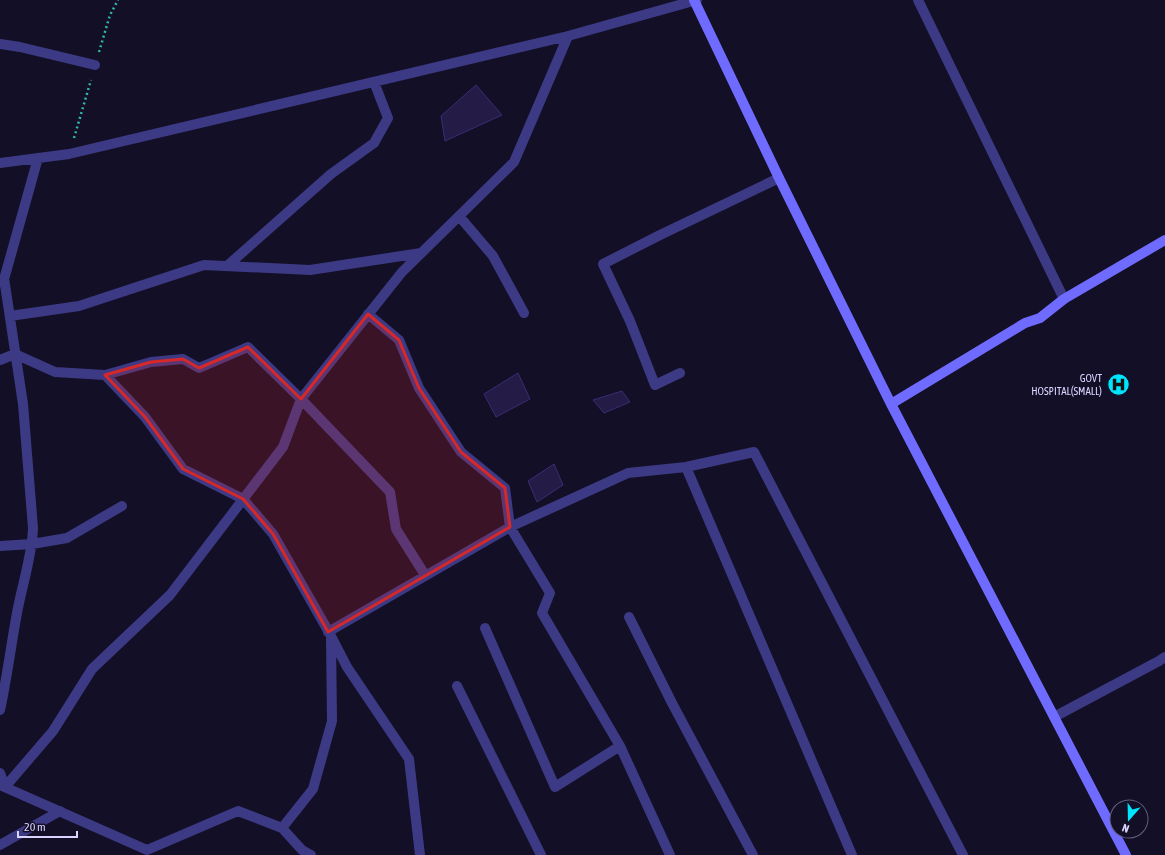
<svg xmlns="http://www.w3.org/2000/svg" width="1165" height="855" font-family="'Asap Condensed',sans-serif">
<style>
.building{fill:#241b47;stroke:#3b2d73}
.lines{fill:none;stroke-linecap:round;stroke-linejoin:round}
.path{stroke:#2fb8b0;stroke-width:2.5;stroke-dasharray:2 3;stroke-linecap:butt}
.street{stroke:#3d3a85;stroke-width:10}
.secondary{stroke:#6f6bff;stroke-width:10}
.marked{fill:#d62828;fill-opacity:0.2;stroke:#d62828;stroke-width:3;stroke-linejoin:round}
.labels{text-anchor:middle;stroke-width:4;stroke-linejoin:round;paint-order:stroke}
.poi-label{font-size:11px;fill:#d9d4ff;stroke:#130f26;text-anchor:end}
</style>
<rect width="100%" height="100%" fill="#130f26"/>
<!-- building -->
<path class="building" d="M476,85L502,115L445,141L441,116Z
M518,373L530,399L496,417L484,394Z
M622,391L630,402L604,413L593,400Z
M554,464L563,485L537,502L528,481Z"/>
<g class="lines">
<!-- path -->
<path class="path" d="M99,52L110,15L118,0
M74,138L91,80"/>
<!-- street -->
<path class="street" d="M918,0L1064,299
M0,44L20,47L95,65
M0,163L69,154L568,36L697,0
M459,216L493,256L524,313
M227,266L331,174L374,143L388,118L374,82
M3,283L38,158
M10,316L79,306L204,265L310,270L421,253
M0,360L15,354L55,372L105,375L145,417L183,469L243,499L273,534L331,636L347,667L409,759L420,855
M680,373L655,385L630,321L603,264L660,235L779,178
M105,375L151,362L183,359L199,368L248,347L301,399L390,492L396,529L425,575
M686,467L852,855
M0,546L32,544L67,538L122,506
M629,617L672,703L753,855
M485,628L555,787L620,746L542,613L550,593L510,527L628,473L686,467L754,452L963,855
M328,632L510,527L505,488L461,452L419,388L399,340L368,314
M457,686L541,855
M0,710C7,678 11,645 17,613C22,585 32,557 33,528L23,404L4,278
M1054,717L1159,661L1165,657
M620,746L670,855
M0,773L5,787
M0,785L147,850L238,811L282,828L302,850L311,855
M5,787L53,731L92,669L170,595L283,447L301,399L402,272L514,162L568,36
M282,828L313,789L332,721L331,638
M0,845L60,811"/>
<!-- secondary -->
<path class="secondary" d="M694,0L779,178L891,404L1126,855
M891,404L1025,323L1040,318L1064,299L1165,240"/>
</g>
<!-- marked area -->
<path class="marked" d="M368,314L399,340L419,388L461,452L505,488L510,527L328,632L273,534L243,499L183,469L145,417L105,375L151,362L183,359L199,368L248,347L301,399Z"/>
<!-- icons -->
<defs>
<symbol id="hospital-disc" viewBox="-11 -11 22 22"><circle r="9.5" fill="#00e5ff" stroke="#130f26"/><path d="M-5-5h3v3.5h4V-5h3V5h-3V1.5h-4V5h-3Z" fill="#111"/></symbol>
</defs>
<g fill-rule="evenodd">
<use href="#hospital-disc" x="1106" y="372" width="25" height="25"/>
</g>
<g class="labels">
<!-- poi labels -->
<g class="poi-label">
<text x="1102" y="382">GOVT<tspan x="1102" dy="13">HOSPITAL(SMALL)</tspan></text>
</g>
</g>
<!-- north arrow -->
<g transform="translate(1129 819) rotate(200)"><circle r="19" fill="#130f26" stroke="#625e7d"/>
<path d="M0-3L7 15L0 10L-7 15Z" fill="#00e5ff"/>
<text y="-6" font-size="11" font-weight="bold" text-anchor="middle" fill="#d9d4ff">N</text>
</g>
<!-- scale -->
<path d="M18 831v6h59v-6" fill="none" stroke="#d9d4ff" stroke-width="2"/>
<text x="24" y="831" font-size="12" fill="#d9d4ff" stroke="#130f26" stroke-width="3" paint-order="stroke">20 m</text>
</svg>
